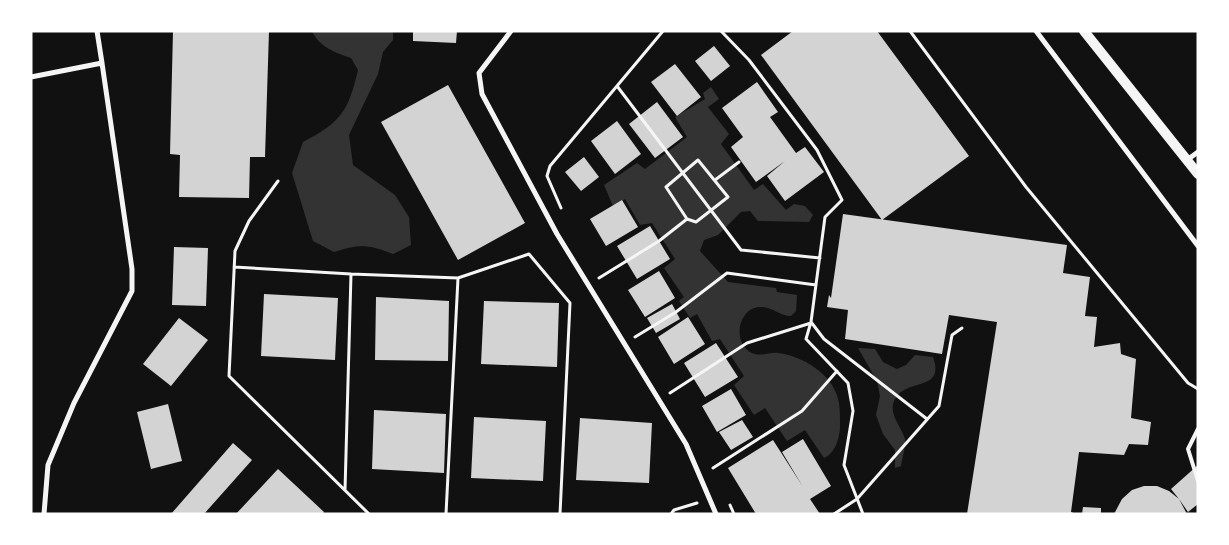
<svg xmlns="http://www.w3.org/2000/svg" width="1229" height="545" font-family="'Archivo Narrow',sans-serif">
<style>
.water{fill:#333}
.building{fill:#d3d3d3}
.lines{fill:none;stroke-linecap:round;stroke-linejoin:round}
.path{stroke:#f5f5f5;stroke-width:3}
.service{stroke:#f5f5f5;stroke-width:4}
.minor{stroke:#f5f5f5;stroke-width:5}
.secondary{stroke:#f5f5f5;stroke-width:10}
</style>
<rect width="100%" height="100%" fill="#111"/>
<!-- water -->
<path class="water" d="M312,31H393V40L383,52L378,74L349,135L353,165L395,195L409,217L411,245L393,254C368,244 359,244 334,252L313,241L292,173L303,142C341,122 348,112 358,70L351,58C336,53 319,47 312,31Z
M711,87L719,99L708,107L729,134L721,144L754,190L763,184L786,210L794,204L805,206L813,215L809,222L758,221L750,211L741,212L718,235L704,240L700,251L728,282L776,288L777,292L797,295L796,311L791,316C779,316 772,306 759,307C736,309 732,348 755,354C762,356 771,352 778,353C803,356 835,375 839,403C840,410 840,418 840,426C840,437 835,454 824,458L805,430L787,441L765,408L754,415L734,385L744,376L720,339L712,341L697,314L690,318L679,301L684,297L664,268L675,259L652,223L640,225L625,199L613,206L604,185L637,163L645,169L687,137L675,117L705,99L703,93Z
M858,348L875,349L883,362L897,369L906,365L915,355L933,357C945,390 910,379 897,396C885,411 901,425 905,439C906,446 902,459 901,466L895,468V450L883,434L876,415L880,396L877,381Z"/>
<!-- building -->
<path class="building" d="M173,31H269L265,157H250L249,198L179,197L180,155L170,154Z
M413,31H457L456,43L413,41Z
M793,31H877L969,156L882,220L761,55Z
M714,46L730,66L711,81L695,61Z
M675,64L701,97L677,116L651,82Z
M757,82L778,112L770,117L796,153L805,147L824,172L785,201L767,176L785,161L756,182L731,147L743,137L722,108Z
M448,85L525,223L458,260L381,122Z
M657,102L683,137L655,158L629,124Z
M617,121L641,154L615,174L591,141Z
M584,157L599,177L581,191L565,172Z
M622,200L638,227L606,246L590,219Z
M843,214L1067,245L1063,273L1090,277L1085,316L1097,317L1094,347L1120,343L1121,354L1136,359L1131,418L1151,422L1148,445L1129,444L1124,455L1079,452L1071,512L1076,514H967L997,322L949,315L942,354L845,339L848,310L827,307L829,295L831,298Z
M650,226L670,259L637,279L617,246Z
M174,247L208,248L206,306L172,305Z
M659,271L675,298L645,317L628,290Z
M264,294L338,298L335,360L261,356Z
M376,297L449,301L448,361L375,360Z
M484,301L559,303L557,367L481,364Z
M672,304L680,319L656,333L647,318Z
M688,317L705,344L674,364L658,337Z
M179,318L208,340L171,386L143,364Z
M716,343L738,377L705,397L684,363Z
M731,389L746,415L717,432L702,406Z
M168,404L182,461L151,469L137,412Z
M374,410L446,414L444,473L372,469Z
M474,417L546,421L543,481L471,478Z
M580,418L652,423L649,483L576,480Z
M742,420L753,437L731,450L719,432Z
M803,439L831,486L810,499L820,514H756L728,468L773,440L803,487L782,452Z
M233,443L252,460L204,514H171Z
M1198,465V504L1188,512L1179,499L1187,514H1114L1122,499L1132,490L1144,486H1157L1169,491L1179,499L1171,489Z
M278,469L324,512L323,514H236Z
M1083,507L1101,508V514H1082Z"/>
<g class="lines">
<!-- path -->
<path class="path" d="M721,31L749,60L817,150L842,200L825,217L811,322L824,339L927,419
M910,31L1026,187L1188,383L1198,389
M617,86L741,250L820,258
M698,160L728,197L696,222L687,219L666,187Z
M715,180L739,162
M278,181L249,221L235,251L229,376L369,514
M561,208L547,176L550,166L663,31
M234,267L351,274L345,490
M351,274L458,278L446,514
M458,278L529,254L570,303L560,514
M599,278L659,241L687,219
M811,322L806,339L848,383L853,411L844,465L863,514
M635,337L676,312L727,273L816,285
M670,393L747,343L811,323
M713,468L802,411L837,371
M730,505L734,514
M671,514L674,510L697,503
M834,514L857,499L939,406L952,335L962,328"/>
<!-- service -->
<path class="service" d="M1198,429L1188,449L1198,481"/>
<!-- minor -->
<path class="minor" d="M511,31L479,73L482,94L557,234L686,444L716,514
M1036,31L1198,246
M31,77L102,63L97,31
M1187,160L1198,152
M44,514L48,465L74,403L132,291V269L102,63"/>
<!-- secondary -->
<path class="secondary" d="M1084,31L1198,174"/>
</g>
<!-- border -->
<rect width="1229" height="545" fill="none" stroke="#ffffff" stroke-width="65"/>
</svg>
